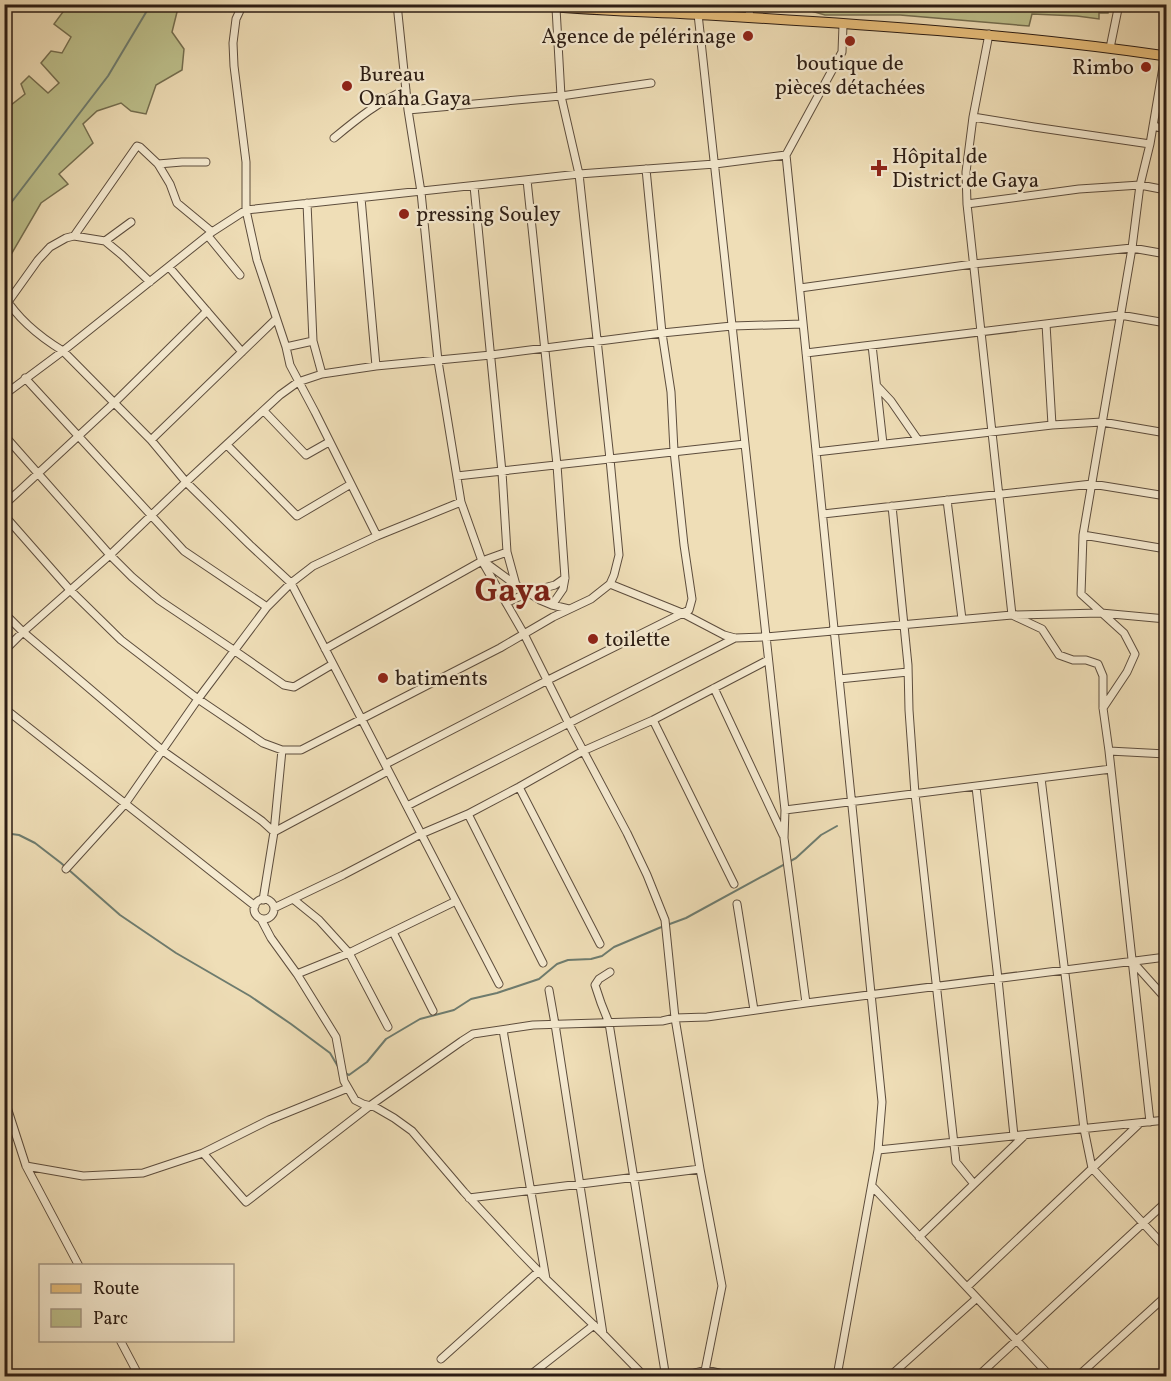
<svg xmlns="http://www.w3.org/2000/svg" width="1171" height="1381" font-family="Vollkorn,serif">
<style>
.green{fill:#bdc08c;stroke:#746e50;stroke-width:1.5}
.lines{fill:none;stroke-linecap:round;stroke-linejoin:round}
.stream{stroke:#6e7c6f;stroke-width:2}
.minor-casing{stroke:#5d4d3d;stroke-width:9}
.major-casing{stroke:#2c1d14;stroke-width:11}
.minor{stroke:#f5ead0;stroke-width:7}
.major{stroke:#e8bf7c;stroke-width:9}
.poi-dot{fill:#8f2418;stroke:#f5ead0;stroke-width:2}
.labels{text-anchor:middle;stroke-width:4.5;stroke-linejoin:round;paint-order:stroke}
.poi-label{font-size:21px;fill:#2c1d14;stroke:#f5ead0;text-anchor:start}
.town-label{font-size:33px;font-weight:bold;fill:#7a1f14;stroke:#f5ead0}
</style>
<rect width="100%" height="100%" fill="#efdeb7"/>
<filter id="stains"><feTurbulence type="fractalNoise" baseFrequency=".00333" numOctaves="4"/><feColorMatrix values="0 0 0 0 .2 0 0 0 0 .09 0 0 0 0 .02 0 0 0 .5 -.17"/></filter>
<radialGradient id="worn" r=".72"><stop offset=".6" stop-color="#630" stop-opacity="0"/><stop offset="1" stop-color="#630" stop-opacity=".3"/></radialGradient>
<!-- green -->
<path class="green" d="M68,5H201L178,8L172,32L184,49L182,70L156,85L146,114L131,111L121,103L97,111L83,124L93,143L59,174L68,184L41,203L5,265V174L11,150L5,123V111L6,109L25,94L21,84L29,76L48,93L59,83L41,63L51,51L62,53L71,37L54,24Z
M790,5L1109,4V5L1108,13H1099V19L1077,16L1032,14L1029,26L900,15H825Z"/>
<g class="lines">
<!-- stream -->
<path class="stream" d="M4,212L108,76L151,4
M4,833L19,835L35,843L61,863L120,915L176,953L250,996L291,1024L330,1053L340,1070
M345,1073L349,1075L367,1062L386,1039L420,1019L454,1010L471,999L497,993L539,979L557,964L568,960L591,959L602,956L614,947L659,928L686,918L796,858L821,835L837,826"/>
<defs>
<path id="minor" d="M243,4L236,19L233,43L234,66L246,162V210L257,260L286,347L290,365L315,412L377,536
M397,4L408,110L421,192L438,361L461,502L482,561L524,634L569,724L627,833L647,875L665,920L675,1018L700,1169L722,1286L704,1376
M699,4L698,14L785,810L784,838L806,1003
M749,18L750,4
M989,34L973,117L966,172L967,204L1012,615L1101,613L1166,619
M1110,48L1119,4
M408,110L561,96L651,83
M973,117L1034,127L1150,144
M1153,126L1166,129
M334,138C357,119 379,101 406,90
M158,164L182,162H206
M527,180L557,465L565,578L563,589L552,605
M474,186L502,472L507,552L516,585
M361,198L376,366
M967,204L1079,189L1110,187L1140,185L1166,190
M74,236L137,146L140,147L158,164L170,184L177,203L212,232
M208,236L240,275
M105,241L131,222
M169,267L242,352
M800,288L973,264L1132,248L1166,254
M4,296C18,319 40,337 63,351L151,440L186,482L250,545L291,583L499,984
M8,302L38,260L50,247L66,238L74,236L105,241L122,255L150,282
M1046,324L1052,425
M872,345L883,444
M286,347L313,341
M806,353L1120,315L1166,323
M322,374L376,366L491,355L662,333L732,326L803,324
M25,378L184,551L267,607
M877,386L891,401L918,440
M4,395L63,351L212,232L246,210L579,174L715,164L786,155
M264,411L306,455L329,442
M4,435L110,555L132,577L159,600L235,651L284,685L294,687L333,664
M151,440L276,319
M227,445L297,516L351,484
M816,452L1052,425L1102,422L1166,433
M457,476L745,444
M947,500L962,619
M4,505L114,403L207,311
M892,506L908,665L909,710L915,794L956,1162L974,1184
M823,514L1092,484L1166,496
M4,515L70,590L121,640L198,699L263,743L282,750H301L500,648L553,617L591,599L610,584L614,575L619,555L610,459L579,174L561,96L556,8
M1083,535L1166,549
M486,563L516,585L540,600L552,605L569,609
M610,584L682,613L724,635L735,638L766,637L1012,615L1042,629L1059,655L1073,660H1086L1098,664L1103,676V708L1109,751L1150,1122
M506,603L529,592L555,585L565,578
M4,613L23,632L163,751L262,821L274,832L388,771
M325,649L482,561L507,552
M4,651L23,632L110,555L186,482L280,395L298,382L322,374L313,341L307,203
M839,679L908,672
M714,688L783,835
M4,708L255,906
M1103,708L1127,672L1135,654L1124,633L1081,594L1083,535L1132,248L1140,185L1150,144L1165,55
M653,720L734,884
M1109,751L1166,754
M386,764L548,680L689,610L692,599L684,545L674,451L671,392L662,333L646,169
M1041,778L1084,1129L1092,1168L1166,1248
M519,787L600,944
M976,787L998,979L1014,1136
M407,806L735,638
M785,810L1111,769
M468,814L543,963
M66,869L125,804L198,699L267,607L291,583L313,566L377,536L461,502
M293,899L319,920L349,953L388,1027
M254 909a10 10 0 1 1 20 0a10 10 0 1 1-20 0Z
M263,900L274,832L282,750
M737,904L754,1010
M274,908L343,875L421,834L468,814L519,787L583,751L653,720L768,660
M261,919L271,938L297,974L336,1037L344,1081L355,1100L363,1104L375,1107L394,1118L412,1131L464,1192L518,1250L547,1280L603,1334L644,1376
M393,932L433,1011
M1132,961L1166,999
M610,972L599,979L595,985L601,1003L609,1023L665,1372L664,1376
M297,974L349,953L456,901
M549,990L555,1024L603,1334
M503,1030L546,1279
M4,1098L26,1166L79,1266
M878,1150L1166,1120
M203,1153L246,1202L371,1105L462,1041L473,1034L533,1025L662,1021L675,1018L707,1017L806,1003L1166,957
M26,1166L83,1176L143,1173L203,1153L269,1120L348,1088
M872,1186L1050,1376
M469,1198L700,1169
M919,1237L1025,1135
M967,1287L1139,1124
M120,1340L139,1376
M441,1359L539,1271
M529,1376L594,1325
M683,1376L706,1370L731,1376
M837,1376L878,1150L882,1102L786,155L842,52L843,25
M890,1376L977,1298
M978,1376L1166,1202
M1078,1376L1166,1296"/>
<path id="major" d="M526,4C586,11 647,11 708,15C861,24 1015,34 1166,56"/>
</defs>
<!-- minor casing -->
<use href="#minor" class="minor-casing"/>
<!-- major casing -->
<use href="#major" class="major-casing"/>
<!-- minor -->
<use href="#minor" class="minor"/>
<!-- major -->
<use href="#major" class="major"/>
</g>
<!-- markers -->
<g class="poi-dot">
<circle cx="748" cy="36" r="6"/>
<circle cx="850" cy="41" r="6"/>
<circle cx="1146" cy="67" r="6"/>
<circle cx="347" cy="86" r="6"/>
<path d="M876 159h6v6h6v6h-6v6h-6v-6h-6v-6h6z"/>
<circle cx="404" cy="214" r="6"/>
<circle cx="593" cy="639" r="6"/>
<circle cx="383" cy="678" r="6"/>
</g>
<g class="labels">
<!-- poi labels -->
<g class="poi-label">
<text x="736" y="43" text-anchor="end">Agence de pélérinage</text>
<text x="850" y="70" text-anchor="middle">boutique de<tspan x="850" dy="24">pièces détachées</tspan></text>
<text x="1134" y="74" text-anchor="end">Rimbo</text>
<text x="359" y="81">Bureau<tspan x="359" dy="24">Onaha Gaya</tspan></text>
<text x="892" y="163">Hôpital de<tspan x="892" dy="24">District de Gaya</tspan></text>
<text x="416" y="221">pressing Souley</text>
<text x="605" y="646">toilette</text>
<text x="395" y="685">batiments</text>
</g>
<!-- town labels -->
<g class="town-label">
<text x="513" y="601">Gaya</text>
</g>
</g>
<!-- margin -->
<rect width="1171" height="1381" fill="none" stroke="#efdeb7" stroke-width="24"/>
<rect x="6" y="6" width="1159" height="1369" fill="none" stroke="#2c1d14" stroke-width="3"/>
<rect x="12" y="12" width="1147" height="1357" fill="none" stroke="#2c1d14" stroke-width="1.5"/>
<!-- legend -->
<rect x="39" y="1264" width="195" height="78" fill="#f5ead0" stroke="#a59885" stroke-width="1.5"/>
<rect x="51" y="1284" width="30" height="9" fill="#e8bf7c" stroke="#a59885" stroke-width="1.5"/>
<text x="93" y="1294" font-size="18" fill="#2c1d14">Route</text>
<rect x="51" y="1309" width="30" height="18" fill="#bdc08c" stroke="#a59885" stroke-width="1.5"/>
<text x="93" y="1324" font-size="18" fill="#2c1d14">Parc</text>
<rect width="100%" height="100%" filter="url(#stains)"/>
<rect width="100%" height="100%" fill="url(#worn)"/>
</svg>
